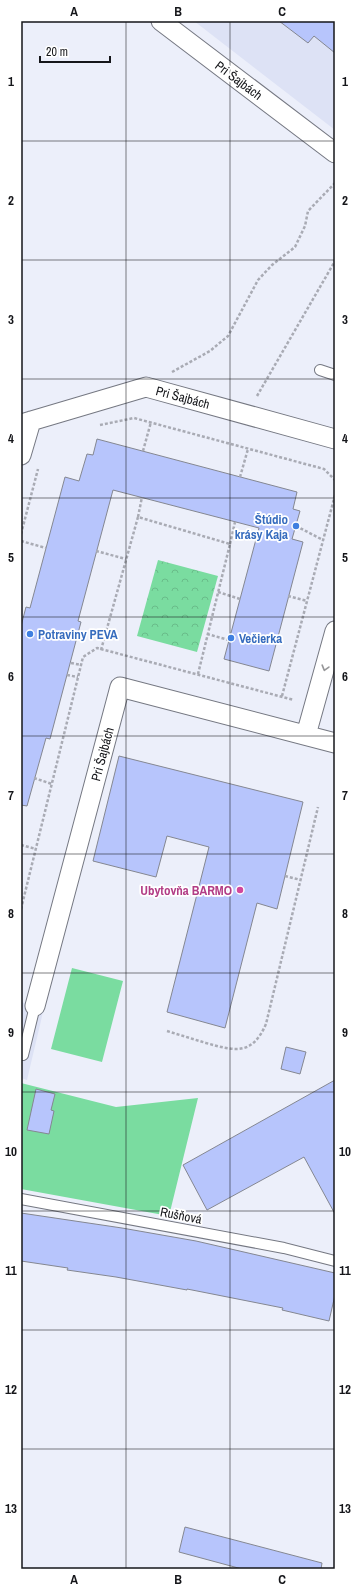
<svg xmlns="http://www.w3.org/2000/svg" width="356" height="1590" font-family="'Archivo Narrow',sans-serif">
<style>
.built{fill:#dde2f5}
.green{fill:#7adca0}
.park{fill:url(#park-crowns)}
.building{fill:#b7c5fc;stroke:#848791}
.lines{fill:none;stroke-linecap:round;stroke-linejoin:round}
.lane-casing{stroke:#757882;stroke-width:12}
.street-casing{stroke:#757882;stroke-width:21}
.path{stroke:#a9abb4;stroke-width:2.5;stroke-dasharray:3 2;stroke-linecap:butt}
.lane{stroke:#fff;stroke-width:10}
.street{stroke:#fff;stroke-width:19}
.oneway{stroke:#969698}
.grid{fill:none;stroke:#15161a;stroke-width:1;stroke-opacity:0.55}
.shop-dot{fill:#3f7fe0;stroke:#fff;stroke-width:1.5}
.hotel-dot{fill:#d1479c;stroke:#fff;stroke-width:1.5}
.labels{text-anchor:middle;stroke-width:3.5;stroke-linejoin:round;paint-order:stroke}
.street-label{font-size:13px;fill:#15161a;stroke:#fff}
.shop-label{font-size:13px;font-weight:bold;fill:#366cbe;stroke:#fff;text-anchor:start}
.hotel-label{font-size:13px;font-weight:bold;fill:#b23c85;stroke:#fff;text-anchor:end}
.neatline{fill:none;stroke:#15161a;stroke-width:1.5}
.grid-label{font-size:13px;text-anchor:middle;font-weight:bold;fill:#15161a}
</style>
<defs>
<pattern id="park-crowns" width="20" height="18" patternUnits="userSpaceOnUse"><rect width="20" height="18" fill="#7adca0"/><path d="M2 6a3 3 0 1 1 6 0M12 15a3 3 0 1 1 6 0" fill="none" stroke="#69bc89"/></pattern>
</defs>
<rect width="100%" height="100%" fill="#eceffa"/>
<!-- built -->
<path class="built" d="M194,21H335V130Z
M21,1002L44,1008L27,1080L21,1078Z"/>
<!-- green -->
<path class="green" d="M72,968L123,981L102,1062L51,1049Z
M21,1083L116,1107L198,1098L169,1216L21,1189Z"/>
<!-- park -->
<path class="park" d="M158,560L218,576L197,652L137,636Z"/>
<!-- building -->
<path class="building" d="M279,21H335V53L314,36L308,43Z
M97,439L297,492L293,509L300,511L292,539L303,542L269,671L224,659L259,528L113,490L78,621L81,622L50,739L46,738L27,806L21,805V626L26,607L30,608L65,477L79,481L87,454L93,455Z
M119,756L303,802L277,909L257,903L225,1028L167,1012L209,847L167,836L156,877L93,861Z
M286,1047L306,1052L300,1074L281,1069Z
M335,1080V1214L304,1157L207,1210L183,1165Z
M36,1089L55,1094L51,1110L54,1111L49,1134L27,1130Z
M21,1213L122,1228L196,1241L335,1273V1295L329,1321L282,1310L283,1308L187,1289V1290L116,1277L67,1270L68,1268L21,1261Z
M185,1527L322,1563L321,1569H242L179,1552Z"/>
<g class="lines">
<defs>
<path id="lane" d="M320,370L335,375
M21,1054L23,1055L35,1006
M21,1199L284,1248L335,1261"/>
<path id="street" d="M161,21L335,153
M21,424L146,387L335,439
M21,455L31,421
M306,735L335,631
M35,1006L120,687L335,743"/>
</defs>
<!-- lane casing -->
<use href="#lane" class="lane-casing"/>
<!-- street casing -->
<use href="#street" class="street-casing"/>
<!-- path -->
<path class="path" d="M172,372L210,351L228,336L258,280L272,265L295,247L305,226L308,211L335,183
M257,396L335,261
M100,425L134,418L324,469L335,480
M143,451L151,422
M240,477L248,449
M138,517L142,497
M296,526L323,540
M21,534L38,469
M21,541L46,548
M230,544L235,522
M96,551L126,559
M218,592L240,599
M288,596L307,601
M207,634L229,640
M101,650L138,517L230,544L198,674
M71,663L81,665
M67,675L78,677
M282,696L335,495
M34,778L52,784
M21,845L36,849
M285,876L301,880
M21,909L83,657L97,648L294,700
M167,1031C180,1035 193,1039 206,1043C235,1051 252,1056 266,1024L318,807"/>
<!-- lane -->
<use href="#lane" class="lane"/>
<!-- street -->
<use href="#street" class="street"/>
</g>
<!-- one-way arrows -->
<defs><path id="oneway-chevron" d="M-2-3.5L2.5 0L-2 3.5" fill="none" stroke-width="1.6" stroke-linecap="round" stroke-linejoin="round"/></defs>
<use class="oneway" href="#oneway-chevron" transform="translate(325 668) rotate(106)"/>
<!-- grid -->
<path class="grid" d="M126,21V1569M230,21V1569M21,141H335M21,260H335M21,379H335M21,498H335M21,617H335M21,736H335M21,854H335M21,973H335M21,1092H335M21,1211H335M21,1330H335M21,1449H335"/>
<!-- markers -->
<g class="shop-dot">
<circle cx="296" cy="526" r="4"/>
<circle cx="30" cy="634" r="4"/>
<circle cx="231" cy="638" r="4"/>
</g>
<circle class="hotel-dot" cx="240" cy="890" r="4"/>
<g class="labels">
<!-- street labels -->
<g class="street-label">
<text transform="translate(239 80) rotate(37)" y="5">Pri Šajbách</text>
<text transform="translate(183 397) rotate(15)" y="5">Pri Šajbách</text>
<text transform="translate(102 754) rotate(-75)" y="5">Pri Šajbách</text>
<text transform="translate(181 1215) rotate(11)" y="5">Rušňová</text>
</g>
<!-- shop labels -->
<g class="shop-label">
<text x="288" y="524" text-anchor="end">Štúdio<tspan x="288" dy="15">krásy Kaja</tspan></text>
<text x="38" y="639">Potraviny PEVA</text>
<text x="239" y="643">Večierka</text>
</g>
<!-- hotel labels -->
<g class="hotel-label">
<text x="232" y="895">Ubytovňa BARMO</text>
</g>
</g>
<!-- border -->
<rect width="356" height="1590" fill="none" stroke="#ffffff" stroke-width="44"/>
<!-- scale -->
<path d="M40 56v6h70v-6" fill="none" stroke="#15161a" stroke-width="2"/>
<text x="46" y="56" font-size="12" fill="#15161a" stroke="#ffffff" stroke-width="3" paint-order="stroke">20 m</text>
<rect x="22" y="22" width="312" height="1546" class="neatline"/>
<g class="grid-label">
<text x="74" y="16">A</text>
<text x="178" y="16">B</text>
<text x="282" y="16">C</text>
<text x="11" y="86">1</text>
<text x="345" y="86">1</text>
<text x="11" y="205">2</text>
<text x="345" y="205">2</text>
<text x="11" y="324">3</text>
<text x="345" y="324">3</text>
<text x="11" y="443">4</text>
<text x="345" y="443">4</text>
<text x="11" y="562">5</text>
<text x="345" y="562">5</text>
<text x="11" y="681">6</text>
<text x="345" y="681">6</text>
<text x="11" y="800">7</text>
<text x="345" y="800">7</text>
<text x="11" y="918">8</text>
<text x="345" y="918">8</text>
<text x="11" y="1037">9</text>
<text x="345" y="1037">9</text>
<text x="11" y="1156">10</text>
<text x="345" y="1156">10</text>
<text x="11" y="1275">11</text>
<text x="345" y="1275">11</text>
<text x="11" y="1394">12</text>
<text x="345" y="1394">12</text>
<text x="11" y="1513">13</text>
<text x="345" y="1513">13</text>
<text x="74" y="1584">A</text>
<text x="178" y="1584">B</text>
<text x="282" y="1584">C</text>
</g>
</svg>
